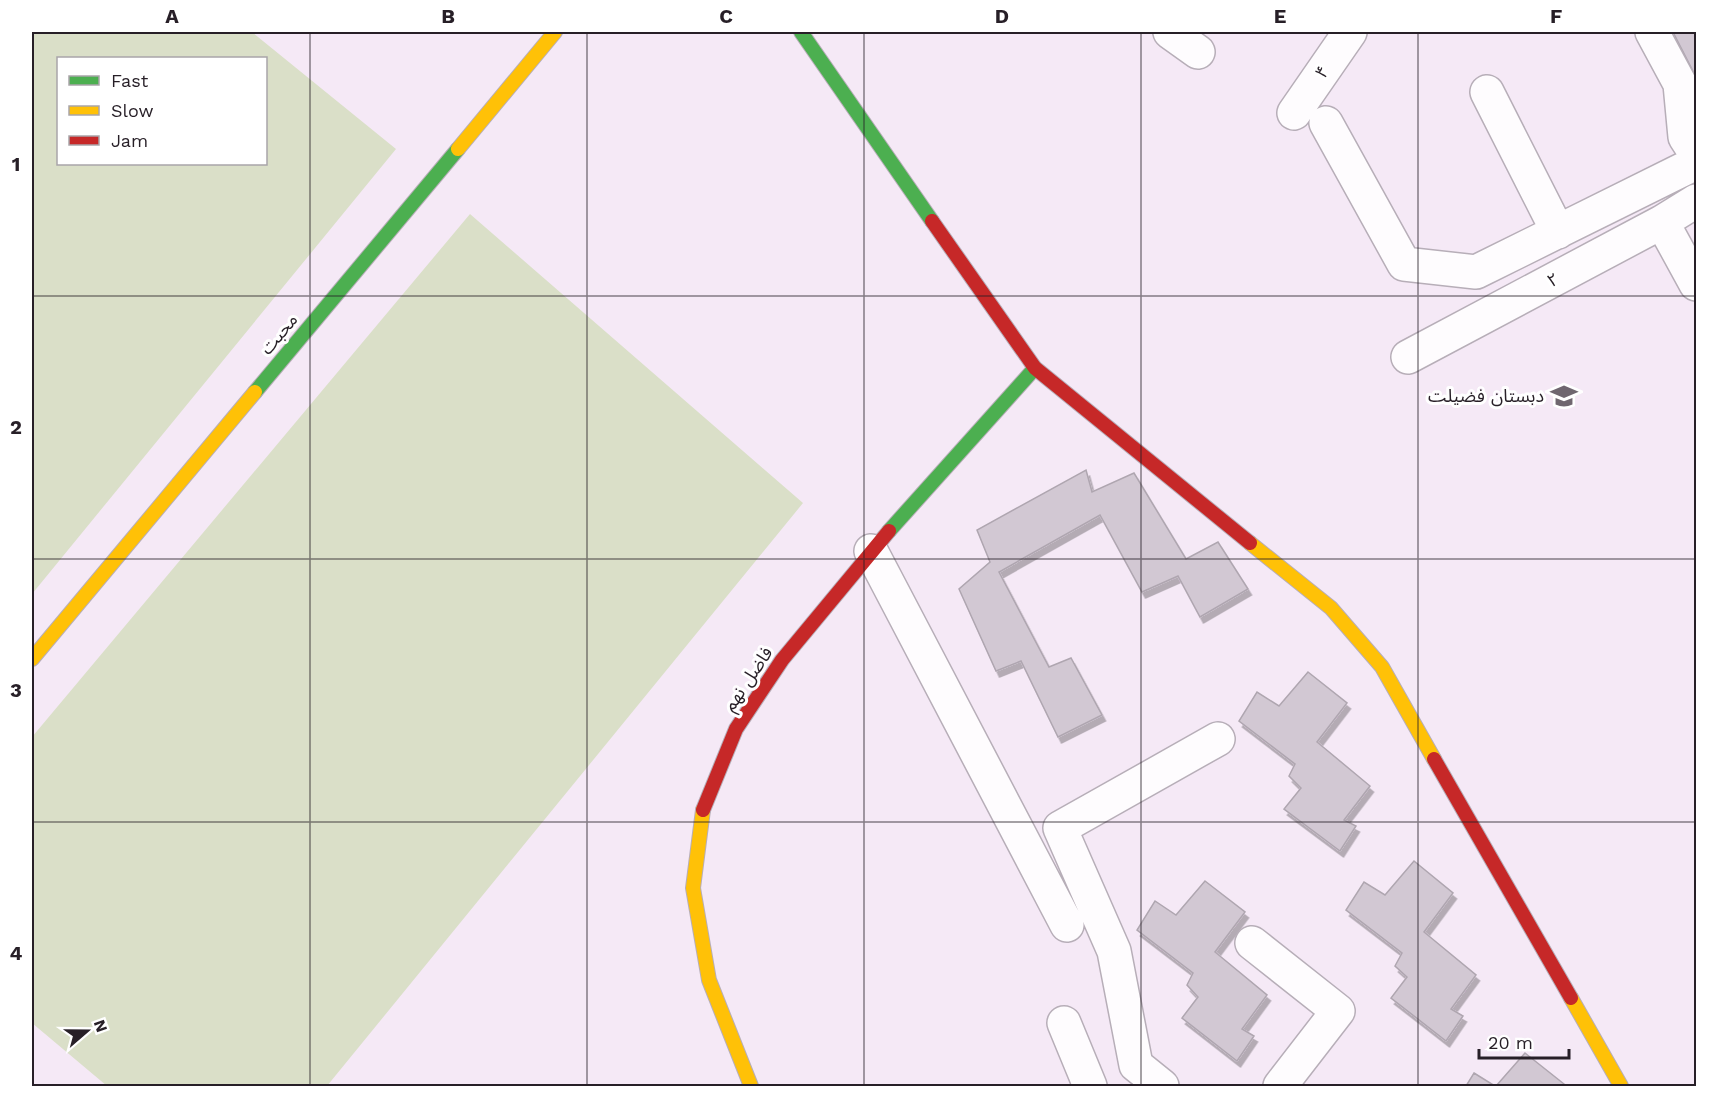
<svg xmlns="http://www.w3.org/2000/svg" width="1728" height="1118" font-family="'Work Sans','Noto Sans Arabic',sans-serif">
<style>
.green{fill:#dadfc8;fill-rule:evenodd}
.building{fill:#d2c8d3;stroke:#afa6b0;stroke-width:1.5;filter:url(#shadow)}
.lines{fill:none;stroke-linecap:round;stroke-linejoin:round}
.street-casing{stroke:#b7aeb8;stroke-width:36}
.fast-casing{stroke:#b7aeb8;stroke-width:16}
.slow-casing{stroke:#b7aeb8;stroke-width:16}
.jam-casing{stroke:#b7aeb8;stroke-width:16}
.street{stroke:#fefcfe;stroke-width:33}
.fast{stroke:#4caf50;stroke-width:14}
.slow{stroke:#ffc107;stroke-width:14}
.jam{stroke:#c62828;stroke-width:14}
.grid{fill:none;stroke:#271f27;stroke-width:1.5;stroke-opacity:0.55}
.labels{text-anchor:middle;stroke-width:6;stroke-linejoin:round;paint-order:stroke}
.street-label{font-size:18px;fill:#271f27;stroke:#fff}
.poi-label{font-size:18px;fill:#271f27;stroke:#fff;text-anchor:end}
.neatline{fill:none;stroke:#271f27;stroke-width:2}
.grid-label{font-size:20px;text-anchor:middle;font-weight:bold;fill:#271f27}
</style>
<defs>
<filter id="shadow"><feDropShadow dx="3.5" dy="6" stdDeviation="0" flood-color="#0004"/></filter>
</defs>
<rect width="100%" height="100%" fill="#f5e9f6"/>
<!-- green -->
<path class="green" d="M32,32H252L396,149L32,594ZM58,58H266V164H58Z
M470,214L803,503L327,1086H107L32,1023V737Z"/>
<!-- building -->
<path class="building" d="M1673,32H1696V77Z
M1086,470L1092,492L1134,473L1186,559L1218,542L1248,589L1200,617L1178,576L1142,592L1100,515L999,572L1049,667L1071,658L1102,715L1058,737L1021,661L996,671L959,589L990,562L977,530Z
M1308,672L1347,703L1317,742L1370,786L1344,820L1356,826L1340,851L1284,809L1301,788L1289,776L1295,764L1239,721L1257,692L1279,706Z
M1414,861L1453,893L1424,932L1476,975L1451,1009L1463,1016L1446,1041L1391,998L1407,977L1395,966L1402,953L1346,910L1364,882L1385,895Z
M1205,881L1245,912L1215,952L1267,995L1242,1029L1254,1036L1237,1061L1182,1018L1198,997L1187,985L1193,973L1137,930L1155,901L1176,915Z
M1525,1053L1564,1084L1562,1086H1496Z
M1474,1073L1495,1086H1466Z"/>
<g class="lines">
<defs>
<path id="street" d="M1170,32L1198,52
M1652,32L1680,84L1685,137L1696,154
M1487,92L1558,232
M1294,113L1350,32
M1326,123L1404,264L1476,272L1696,163
M1662,222L1696,284
M1408,357L1662,222L1696,201
M871,551L1067,925
M1252,943L1338,1011L1280,1086
M1064,1023L1090,1086
M1162,1086L1136,1065L1114,951L1060,828L1218,739"/>
<path id="fast" d="M801,32L932,221
M255,392L458,149
M889,531L1035,368"/>
<path id="slow" d="M458,149L555,32
M1250,543L1331,608L1382,667L1434,759
M32,659L255,392
M703,810L693,888L709,980L751,1086
M1571,998L1621,1086"/>
<path id="jam" d="M932,221L1035,368L1250,543
M1434,759L1571,998
M703,810L736,729L782,660L889,531"/>
</defs>
<!-- street casing -->
<use href="#street" class="street-casing"/>
<!-- fast casing -->
<use href="#fast" class="fast-casing"/>
<!-- slow casing -->
<use href="#slow" class="slow-casing"/>
<!-- jam casing -->
<use href="#jam" class="jam-casing"/>
<!-- street -->
<use href="#street" class="street"/>
<!-- fast -->
<use href="#fast" class="fast"/>
<!-- slow -->
<use href="#slow" class="slow"/>
<!-- jam -->
<use href="#jam" class="jam"/>
</g>
<!-- grid -->
<path class="grid" d="M310,32V1086M587,32V1086M864,32V1086M1141,32V1086M1418,32V1086M32,296H1696M32,559H1696M32,822H1696"/>
<!-- icons -->
<defs>
<symbol id="school-bare" viewBox="-9 -9 18 18"><path d="M0-5L7-2L0 1L-7-2ZM-4 1L0 2.5L4 1V4Q0 6-4 4Z" fill="#6f666f" stroke="#fff" stroke-width="2.5" paint-order="stroke"/></symbol>
</defs>
<g fill-rule="evenodd">
<use href="#school-bare" x="1545" y="377" width="38" height="38"/>
</g>
<g class="labels">
<!-- street labels -->
<g class="street-label">
<text transform="translate(1322 72) rotate(-55)" y="6">۴</text>
<text transform="translate(1553 280) rotate(-28)" y="6">۲</text>
<text transform="translate(279 334) rotate(-50)" y="6">محبت</text>
<text transform="translate(748 679) rotate(-56)" y="6">فاضل نهم</text>
</g>
<!-- poi labels -->
<g class="poi-label">
<text x="1544" y="402">دبستان فضیلت</text>
</g>
</g>
<!-- border -->
<rect width="1728" height="1118" fill="none" stroke="#ffffff" stroke-width="66"/>
<!-- legend -->
<rect x="57" y="57" width="210" height="108" fill="#ffffff" stroke="#a9a5a9" stroke-width="1.5"/>
<rect x="69" y="76" width="30" height="9" fill="#4caf50" stroke="#a9a5a9" stroke-width="1.5"/>
<text x="111" y="87" font-size="18" fill="#271f27">Fast</text>
<rect x="69" y="106" width="30" height="9" fill="#ffc107" stroke="#a9a5a9" stroke-width="1.5"/>
<text x="111" y="117" font-size="18" fill="#271f27">Slow</text>
<rect x="69" y="136" width="30" height="9" fill="#c62828" stroke="#a9a5a9" stroke-width="1.5"/>
<text x="111" y="147" font-size="18" fill="#271f27">Jam</text>
<!-- north arrow -->
<g transform="translate(87 1031) rotate(70)" stroke="#ffffff" stroke-width="4.5" paint-order="stroke">
<path d="M0-4.5L10 22L0 15L-10 22Z" fill="#271f27"/>
<text y="-9" font-size="16" font-weight="bold" text-anchor="middle" fill="#271f27">N</text>
</g>
<!-- scale -->
<path d="M1479 1049v9h90v-9" fill="none" stroke="#271f27" stroke-width="3"/>
<text x="1488" y="1049" font-size="18" fill="#271f27" stroke="#ffffff" stroke-width="4.5" paint-order="stroke">20 m</text>
<rect x="33" y="33" width="1662" height="1052" class="neatline"/>
<g class="grid-label">
<text x="172" y="23">A</text>
<text x="448" y="23">B</text>
<text x="726" y="23">C</text>
<text x="1002" y="23">D</text>
<text x="1280" y="23">E</text>
<text x="1556" y="23">F</text>
<text x="16" y="171">1</text>
<text x="16" y="434">2</text>
<text x="16" y="697">3</text>
<text x="16" y="960">4</text>
</g>
</svg>
